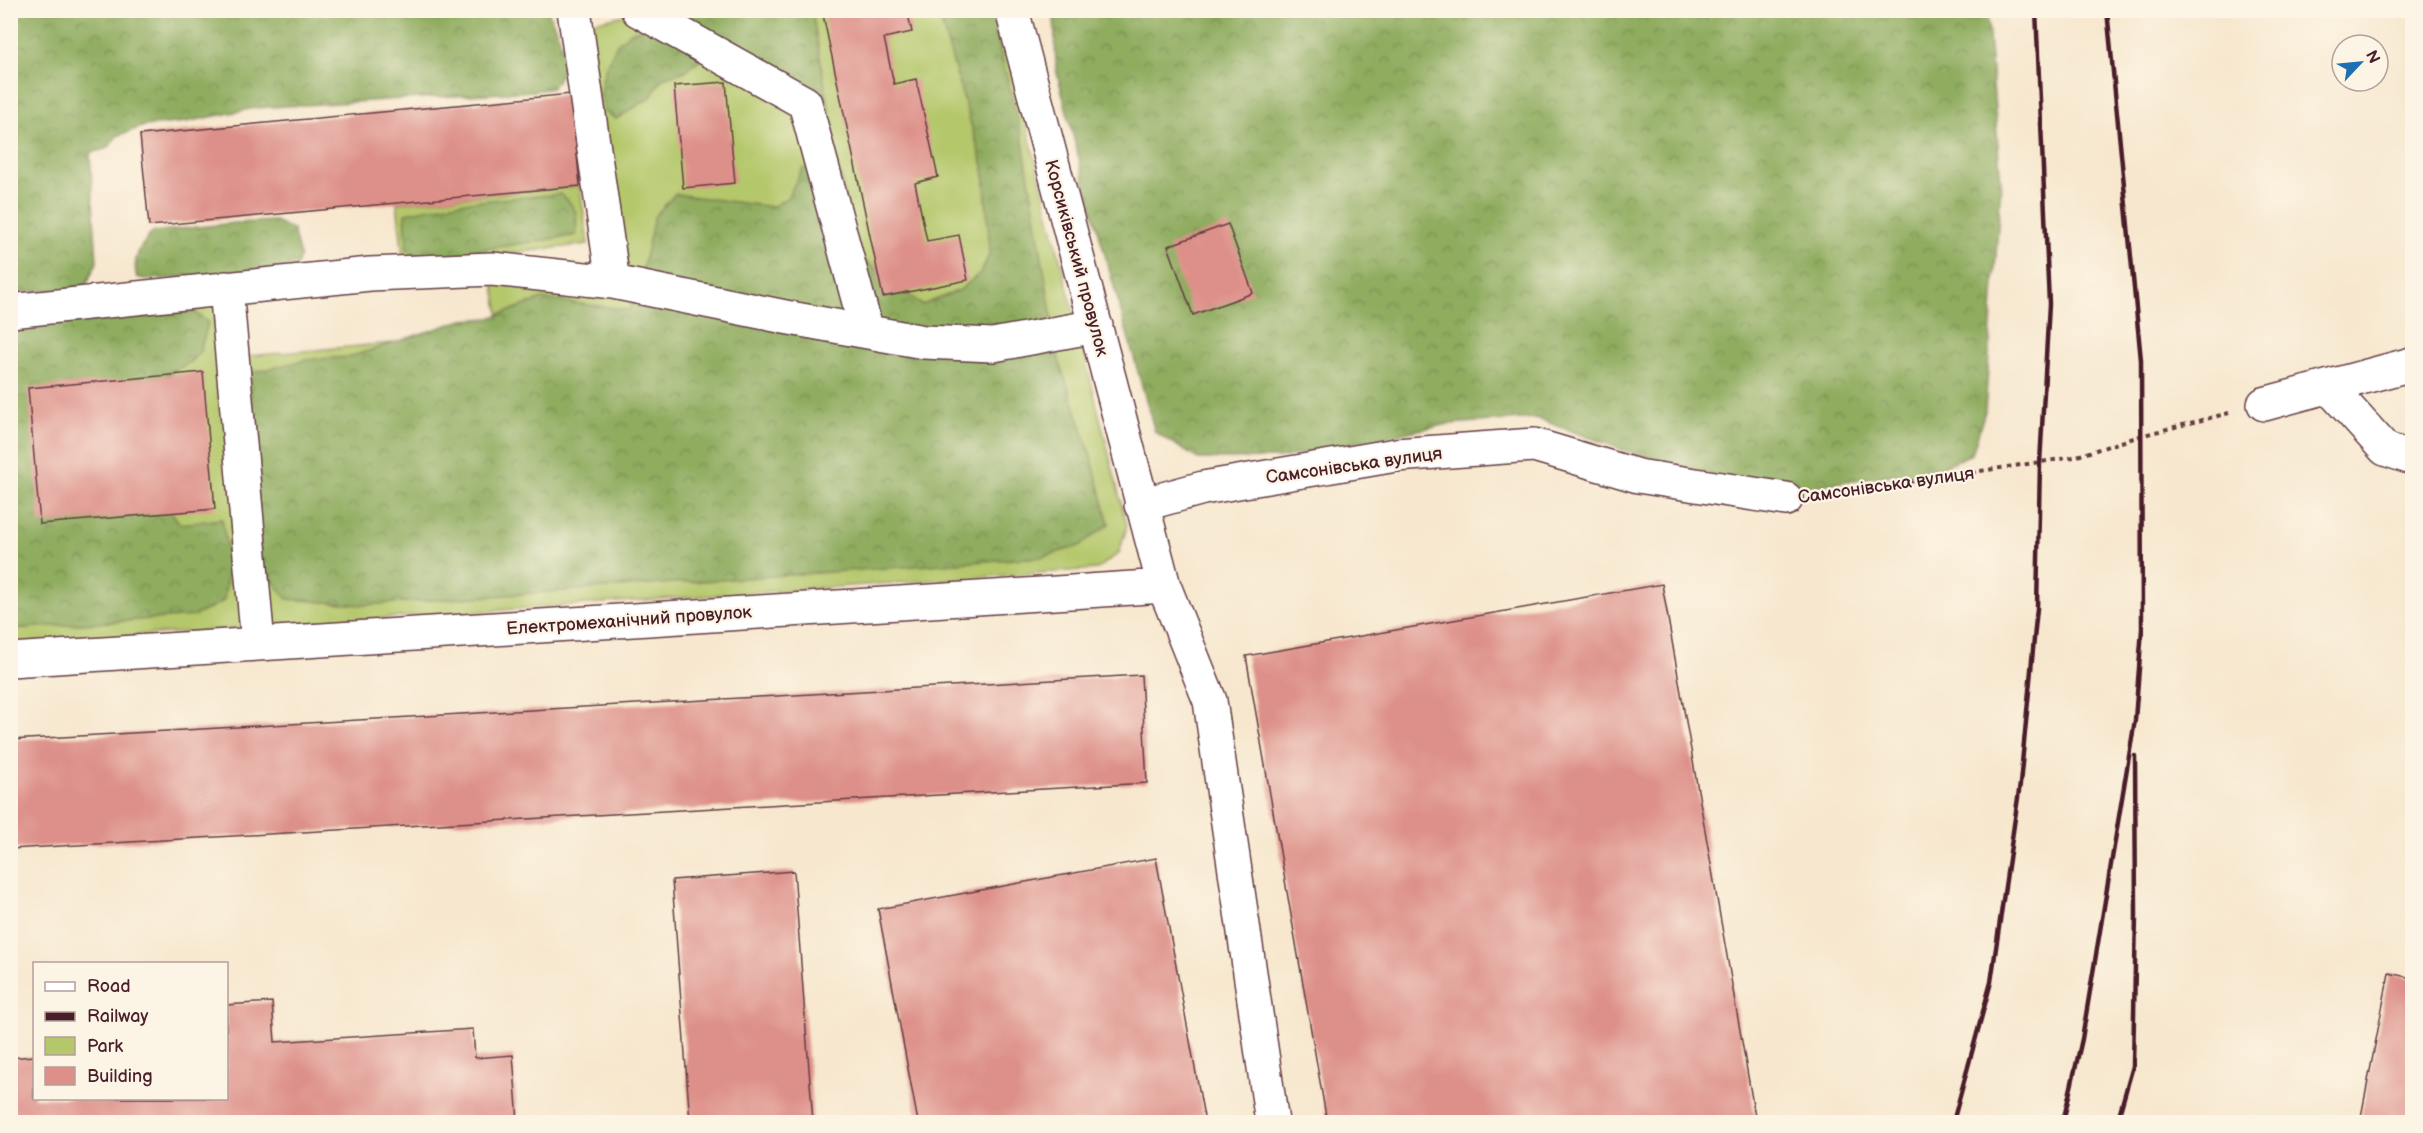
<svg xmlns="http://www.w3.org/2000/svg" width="2423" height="1133" font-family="'Balsamiq Sans',sans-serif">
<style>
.green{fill:#b4c76b;stroke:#7f734b;stroke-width:1.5}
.forest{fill:url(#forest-crowns);stroke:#6c6645;stroke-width:1.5}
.building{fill:#dd9089}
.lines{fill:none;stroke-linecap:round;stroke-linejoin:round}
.minor-casing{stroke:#643d43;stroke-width:36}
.path{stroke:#643d43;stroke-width:4;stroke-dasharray:4.5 4.5;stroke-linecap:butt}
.minor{stroke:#fff;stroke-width:33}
.rail{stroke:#4a1f2b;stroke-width:4.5}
.labels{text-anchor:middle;stroke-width:4.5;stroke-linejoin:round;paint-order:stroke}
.street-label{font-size:18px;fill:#4a1f2b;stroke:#fcf5e5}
</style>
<defs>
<pattern id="forest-crowns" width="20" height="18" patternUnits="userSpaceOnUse" patternTransform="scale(1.5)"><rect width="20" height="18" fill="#8fac5f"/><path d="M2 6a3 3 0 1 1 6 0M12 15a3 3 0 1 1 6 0" fill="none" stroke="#778b4f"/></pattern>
</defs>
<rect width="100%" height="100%" fill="#fcf5e5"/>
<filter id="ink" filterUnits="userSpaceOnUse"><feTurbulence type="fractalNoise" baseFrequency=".0167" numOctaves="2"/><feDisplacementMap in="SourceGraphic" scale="12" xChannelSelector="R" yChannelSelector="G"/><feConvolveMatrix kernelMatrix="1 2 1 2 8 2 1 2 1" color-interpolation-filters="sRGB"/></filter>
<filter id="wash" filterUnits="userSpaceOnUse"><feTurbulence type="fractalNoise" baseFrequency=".008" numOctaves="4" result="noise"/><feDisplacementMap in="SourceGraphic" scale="24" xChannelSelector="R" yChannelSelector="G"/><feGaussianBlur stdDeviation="1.35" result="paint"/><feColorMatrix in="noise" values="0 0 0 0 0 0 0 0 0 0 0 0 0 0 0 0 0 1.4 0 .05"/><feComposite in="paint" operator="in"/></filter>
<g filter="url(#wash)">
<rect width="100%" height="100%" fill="#f7e7ce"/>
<!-- green -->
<path class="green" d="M625,10L998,11L1127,526L1119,553L1097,569L11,644V318L237,294L248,356L502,333L492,274L628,295L583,24L625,15Z
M580,186L588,244L404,266L397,203Z"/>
<!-- forest -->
<path class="forest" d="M1059,10L1987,11L2001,183L1985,411L1972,454L1938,468L1800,488L1728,479L1626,451L1536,418L1448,424L1280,458L1198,459L1155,432L1089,198L1056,69L1054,13Z
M11,11H548C560,41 575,59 552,88L534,91L255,108L186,122L144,126L117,136L108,148L90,153L97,262L86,285L70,289L11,293Z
M693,11H812L834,138L830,140L806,91L785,70L763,57L739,47L711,51L685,71L662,78L651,97L616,119L604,111L600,91L606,66L617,44L632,31Z
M938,11H990L1022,136L1059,361L1091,456L1109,524L1079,546L1042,557L363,605L287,599L260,564L250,373L306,360L350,357L463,320L490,318L542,299L629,310L640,281L654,217L675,194L772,207L787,198L803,168L841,175L853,251L922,305L960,290L980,273L990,253L984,169Z
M561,194C577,208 578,213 576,235L473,251L448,261L419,259L407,249L405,213L457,203Z
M275,221L293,230L300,256L297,266L149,280L137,277C131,259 141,246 152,232L235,223Z
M143,310L194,311L208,323L200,352L191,361L100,416L180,524L222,519L229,561L224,601L194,616L11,629V323Z"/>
<g id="blocks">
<!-- building -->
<path class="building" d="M822,10H907L912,32L884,38L894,84L916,79L938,177L915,183L927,241L959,235L968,280L883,297Z
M726,82L735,183L683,188L674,86Z
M571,94L580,186L149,226L140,135Z
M1228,224L1253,293L1193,315L1168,246Z
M203,372L215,509L40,524L28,388Z
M1662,584L1756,1122H1327L1246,656Z
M1141,675L1147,783L10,849V740Z
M1156,858L1205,1122H918L878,909Z
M794,871L813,1122H690L672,880Z
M2389,973L2412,978V1122H2360Z
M272,1002L275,1042L473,1029L475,1058L513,1055L518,1122H10V1058L34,1056V1098H226V1005Z"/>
</g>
</g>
<g filter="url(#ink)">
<use href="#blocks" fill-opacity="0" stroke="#643d43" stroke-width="1.5"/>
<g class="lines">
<defs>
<path id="minor" d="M574,10L613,282
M638,10L805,103L867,332
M226,288L258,644
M10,311L370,274L492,269L613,282L790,318L924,342L993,345L1096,326
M2329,387L2385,449L2412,458
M2264,404L2412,364
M1141,505L1203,488L1396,455L1534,445L1638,476L1786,499
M1164,586L1210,701L1272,1122
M10,660L1164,586L1012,10"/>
</defs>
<!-- minor casing -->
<use href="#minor" class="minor-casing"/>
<!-- path -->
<path class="path" d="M1820,495L2074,457L2140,436L2229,413"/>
<!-- minor -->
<use href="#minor" class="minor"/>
<!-- rail -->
<path class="rail" d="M1953,1122L1991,982L2020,784L2037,608L2040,463L2049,304L2036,10
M2063,1122L2082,1039L2135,720L2142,629L2141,360L2107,10
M2117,1122L2133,1066L2136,915L2135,756"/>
</g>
</g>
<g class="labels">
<!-- street labels -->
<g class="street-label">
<text transform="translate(1077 258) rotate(75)" y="6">Корсиківський провулок</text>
<text transform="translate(1354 465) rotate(-8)" y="6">Самсонівська вулиця</text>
<text transform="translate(1886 485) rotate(-8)" y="6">Самсонівська вулиця</text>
<text transform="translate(629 620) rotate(-4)" y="6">Електромеханічний провулок</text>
</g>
</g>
<!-- margin -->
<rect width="2423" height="1133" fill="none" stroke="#fcf5e5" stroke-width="36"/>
<!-- legend -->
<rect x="33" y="962" width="195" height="138" fill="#fcf5e5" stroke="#b59f9b" stroke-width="1.5"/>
<rect x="45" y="982" width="30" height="9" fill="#ffffff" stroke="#b59f9b" stroke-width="1.5"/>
<text x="87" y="992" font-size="18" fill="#4a1f2b">Road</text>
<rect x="45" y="1012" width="30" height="9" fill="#4a1f2b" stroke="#b59f9b" stroke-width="1.5"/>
<text x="87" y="1022" font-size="18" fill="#4a1f2b">Railway</text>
<rect x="45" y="1037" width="30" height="18" fill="#b4c76b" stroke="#b59f9b" stroke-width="1.5"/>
<text x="87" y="1052" font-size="18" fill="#4a1f2b">Park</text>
<rect x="45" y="1067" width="30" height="18" fill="#dd9089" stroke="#b59f9b" stroke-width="1.5"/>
<text x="87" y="1082" font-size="18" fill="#4a1f2b">Building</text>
<!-- north arrow -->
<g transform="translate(2360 63) rotate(64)"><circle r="28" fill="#fcf5e5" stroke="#b59f9b" stroke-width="1.5"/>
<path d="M0-4.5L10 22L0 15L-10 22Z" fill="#1f6fb2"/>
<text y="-9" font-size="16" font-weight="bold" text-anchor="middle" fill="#4a1f2b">N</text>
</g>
</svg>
